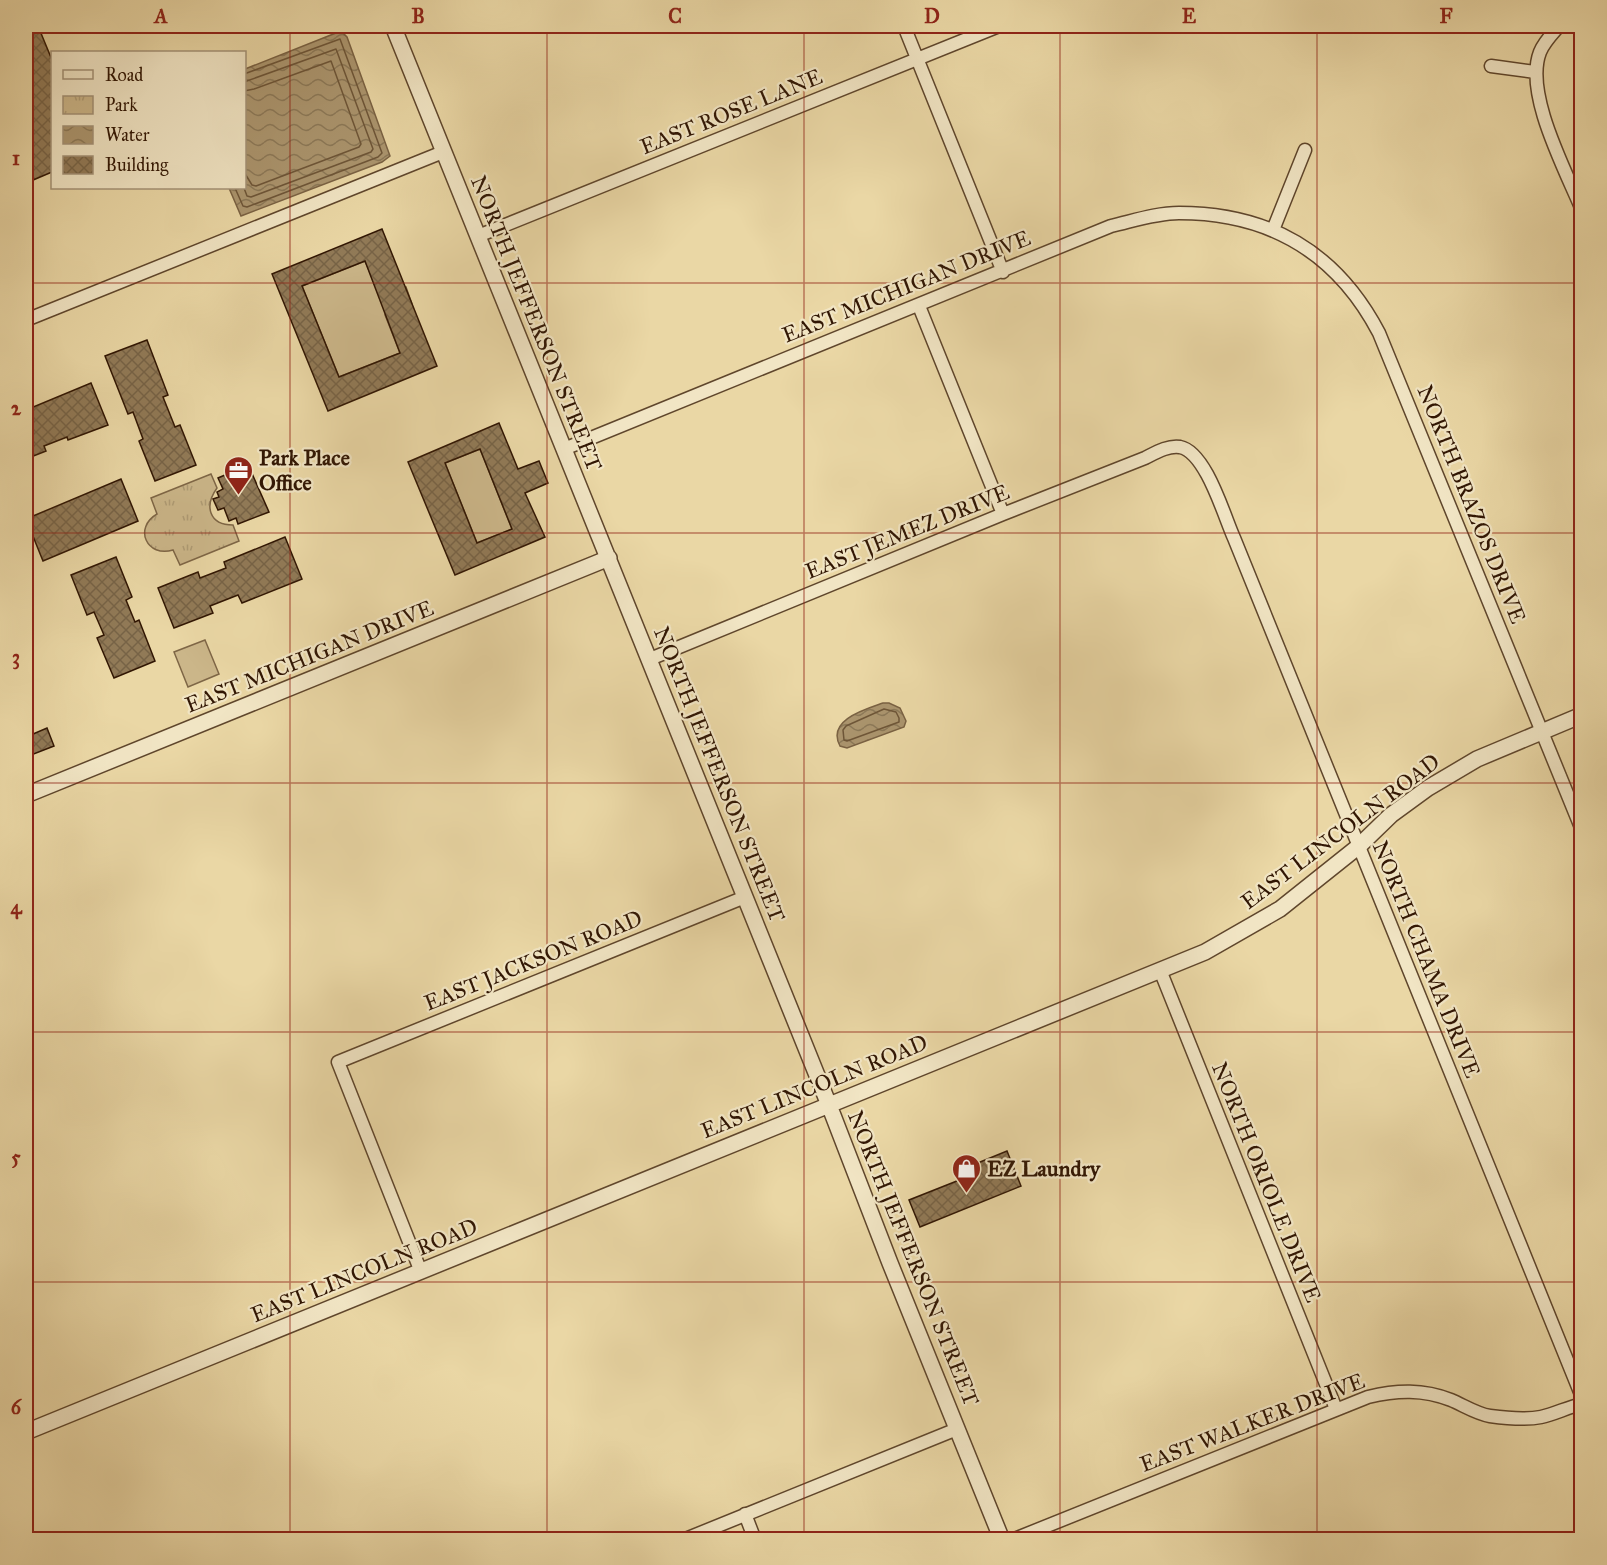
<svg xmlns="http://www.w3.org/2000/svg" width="1607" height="1565" font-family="'IM FELL Great Primer',serif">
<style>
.green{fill:#cbb689;stroke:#7e6646;stroke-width:1.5}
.park{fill:url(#park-tufts);stroke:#7e6646;stroke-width:1.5}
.water{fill:url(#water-waves);stroke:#7a6243;stroke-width:1.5}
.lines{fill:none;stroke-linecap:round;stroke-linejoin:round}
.shore{stroke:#6e5638;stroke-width:1.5}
.building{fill:url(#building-cross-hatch);stroke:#311603;stroke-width:1.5;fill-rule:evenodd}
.minor-casing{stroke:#5f462c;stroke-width:15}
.tertiary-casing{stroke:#5f462c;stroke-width:18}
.minor{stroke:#f1e5c4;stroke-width:12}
.tertiary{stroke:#f1e5c4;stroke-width:15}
.grid{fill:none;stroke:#8f2418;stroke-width:1.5;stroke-opacity:0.55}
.labels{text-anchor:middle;stroke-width:4.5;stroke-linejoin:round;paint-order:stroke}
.street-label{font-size:22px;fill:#311603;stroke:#f1e5c4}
.poi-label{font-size:22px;font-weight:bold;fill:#311603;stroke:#f1e5c4;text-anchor:start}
.neatline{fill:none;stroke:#8f2418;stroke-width:2}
.grid-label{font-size:20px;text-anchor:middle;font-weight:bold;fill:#8f2418}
</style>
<defs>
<pattern id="park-tufts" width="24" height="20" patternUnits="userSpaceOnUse" patternTransform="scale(1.5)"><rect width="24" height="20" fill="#cbb689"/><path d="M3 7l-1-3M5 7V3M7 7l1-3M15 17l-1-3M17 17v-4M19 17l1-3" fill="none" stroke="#af9c75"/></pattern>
<pattern id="water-waves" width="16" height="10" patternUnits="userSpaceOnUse" patternTransform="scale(1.5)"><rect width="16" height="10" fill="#ab956e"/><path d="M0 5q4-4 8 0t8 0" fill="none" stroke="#8c7958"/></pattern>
<pattern id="building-cross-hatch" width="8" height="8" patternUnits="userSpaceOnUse" patternTransform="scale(1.5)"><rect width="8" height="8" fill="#917a57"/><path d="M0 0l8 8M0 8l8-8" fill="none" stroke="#776346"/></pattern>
</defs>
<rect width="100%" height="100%" fill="#ead7a5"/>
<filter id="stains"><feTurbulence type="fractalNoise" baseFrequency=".00333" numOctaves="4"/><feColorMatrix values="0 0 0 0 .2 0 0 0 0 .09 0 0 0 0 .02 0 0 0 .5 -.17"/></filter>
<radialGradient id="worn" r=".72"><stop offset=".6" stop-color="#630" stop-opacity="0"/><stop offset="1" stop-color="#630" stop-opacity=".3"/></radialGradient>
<!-- green -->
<path class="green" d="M365,261L380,297L406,287L412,304L385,315L400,353L339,377L302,286Z
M480,449L512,529L477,543L445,463Z
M205,640L219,674L188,687L174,652Z"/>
<!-- park -->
<path class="park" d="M211,474L217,488C204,506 209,525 233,525L239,541L180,565L173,550C147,558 133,528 157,514L151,498Z"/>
<!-- water -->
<path class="water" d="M341,31L347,37L390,156L382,162L241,216L229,188H244L245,69Z
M883,703H889L900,708L906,721L904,727L847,748L840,746C826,720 866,709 883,703Z"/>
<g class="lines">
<!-- shore -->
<path class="shore" d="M244,91L254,89L331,61L361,144L359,147L256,186L252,185L244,172
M235,188L243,206L247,207L378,157L382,153L340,39L244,74
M244,188L247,196L251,197L371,152L373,149L336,49L244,82
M884,709L896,712L899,718V722L847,741L844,740L843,730L846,726Z"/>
</g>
<!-- building -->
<path class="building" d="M38,26L52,60V172L26,183V31Z
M382,229L437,366L328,411L272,274ZM365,261L400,353L339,377L302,286Z
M147,340L168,395L163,397L175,427L180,425L196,465L155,481L139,441L143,439L133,412L128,414L105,356Z
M91,383L108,425L68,440L67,437L44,446L46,451L26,459V410Z
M499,423L518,469L539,461L548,483L525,493L545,537L455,575L408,462ZM480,449L512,529L477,543L445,463Z
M246,466L247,470L250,469L269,512L238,524L236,518L229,521L224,508L218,510L213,499L219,497L217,492L223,489L218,478Z
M121,479L138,521L43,561L26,519Z
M285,537L302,579L242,603L238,595L210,606L213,613L174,628L158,588L198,572L200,578L226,568L224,562Z
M116,557L132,597L126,600L135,622L139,620L155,661L114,678L97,638L104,635L94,612L87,615L71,575Z
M47,728L54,746L26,757V737Z
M1007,1151L1021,1186L920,1227L909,1200L972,1175L968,1167Z"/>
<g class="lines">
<defs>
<path id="minor" d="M904,26L1003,272
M1559,26C1553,33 1544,42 1540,52C1524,93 1565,169 1582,210
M1491,66L1535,72
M1273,230L1305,150
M478,236L999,26
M919,306L1003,514
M26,320L443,152
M564,449L1111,226C1133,221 1156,213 1179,213C1270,213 1337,253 1379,333L1582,830
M650,659L1003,514L1145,458C1155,453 1168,445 1180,447C1206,452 1224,516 1234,538L1582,1397
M1160,970L1336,1409
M421,1272L338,1062L745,897
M745,1514L755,1540
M683,1540L957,1429
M1012,1540L1368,1397C1397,1390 1423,1389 1451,1400C1463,1405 1477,1414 1490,1416C1505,1418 1526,1420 1541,1417C1555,1414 1568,1407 1582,1404"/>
<path id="tertiary" d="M393,26L829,1105L890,1263L1002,1540
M26,795L609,558
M26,1432L1205,952L1280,909L1359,846L1391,815L1428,788L1477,759L1582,715"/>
</defs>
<!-- minor casing -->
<use href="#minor" class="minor-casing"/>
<!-- tertiary casing -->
<use href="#tertiary" class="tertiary-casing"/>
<!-- minor -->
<use href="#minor" class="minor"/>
<!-- tertiary -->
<use href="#tertiary" class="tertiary"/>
</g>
<!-- grid -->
<path class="grid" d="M290,26V1540M547,26V1540M804,26V1540M1060,26V1540M1317,26V1540M26,283H1582M26,533H1582M26,783H1582M26,1032H1582M26,1282H1582"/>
<!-- icons -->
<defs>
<symbol id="office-pin" viewBox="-11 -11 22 30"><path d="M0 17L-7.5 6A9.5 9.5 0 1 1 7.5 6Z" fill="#8f2418" stroke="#f1e5c4"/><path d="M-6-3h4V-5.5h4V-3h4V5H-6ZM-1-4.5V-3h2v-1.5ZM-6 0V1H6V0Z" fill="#fff"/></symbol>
<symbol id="shop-pin" viewBox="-11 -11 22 30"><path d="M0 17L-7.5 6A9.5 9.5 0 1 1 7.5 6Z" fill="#8f2418" stroke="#f1e5c4"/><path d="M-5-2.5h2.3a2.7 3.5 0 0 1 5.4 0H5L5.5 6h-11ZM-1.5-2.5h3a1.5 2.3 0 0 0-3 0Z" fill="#fff"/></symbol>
</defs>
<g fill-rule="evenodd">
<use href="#office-pin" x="222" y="454" width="33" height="45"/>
<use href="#shop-pin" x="950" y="1152" width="33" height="45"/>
</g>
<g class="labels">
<!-- street labels -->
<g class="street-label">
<text transform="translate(731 111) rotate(-22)" y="8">EAST ROSE LANE</text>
<text transform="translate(906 286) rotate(-22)" y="8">EAST MICHIGAN DRIVE</text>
<text transform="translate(537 323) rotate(68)" y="8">NORTH JEFFERSON STREET</text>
<text transform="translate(1472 504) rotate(68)" y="8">NORTH BRAZOS DRIVE</text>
<text transform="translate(907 531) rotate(-22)" y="8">EAST JEMEZ DRIVE</text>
<text transform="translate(309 656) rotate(-22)" y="8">EAST MICHIGAN DRIVE</text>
<text transform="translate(720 774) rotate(68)" y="8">NORTH JEFFERSON STREET</text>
<text transform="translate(1340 831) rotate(-37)" y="8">EAST LINCOLN ROAD</text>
<text transform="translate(1427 959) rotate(68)" y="8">NORTH CHAMA DRIVE</text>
<text transform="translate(533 960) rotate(-22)" y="8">EAST JACKSON ROAD</text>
<text transform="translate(814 1086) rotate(-22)" y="8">EAST LINCOLN ROAD</text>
<text transform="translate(1267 1182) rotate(68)" y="8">NORTH ORIOLE DRIVE</text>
<text transform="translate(914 1258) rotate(68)" y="8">NORTH JEFFERSON STREET</text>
<text transform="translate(364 1270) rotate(-22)" y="8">EAST LINCOLN ROAD</text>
<text transform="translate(1252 1422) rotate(-21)" y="8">EAST WALKER DRIVE</text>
</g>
<!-- poi labels -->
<g class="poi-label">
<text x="259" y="465">Park Place<tspan x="259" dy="25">Office</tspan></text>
<text x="987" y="1176">EZ Laundry</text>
</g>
</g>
<!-- margin -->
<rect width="1607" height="1565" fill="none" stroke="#ead7a5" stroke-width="66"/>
<!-- legend -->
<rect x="51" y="51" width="195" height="138" fill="#f1e5c4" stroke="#a49277" stroke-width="1.5"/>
<rect x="63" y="70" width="30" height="9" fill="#f1e5c4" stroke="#a49277" stroke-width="1.5"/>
<text x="105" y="81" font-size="18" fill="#311603">Road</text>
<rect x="63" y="96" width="30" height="18" fill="url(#park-tufts)" stroke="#a49277" stroke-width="1.5"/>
<text x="105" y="111" font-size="18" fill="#311603">Park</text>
<rect x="63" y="126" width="30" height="18" fill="url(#water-waves)" stroke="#a49277" stroke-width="1.5"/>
<text x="105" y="141" font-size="18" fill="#311603">Water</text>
<rect x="63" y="156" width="30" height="18" fill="url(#building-cross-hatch)" stroke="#a49277" stroke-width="1.5"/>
<text x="105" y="171" font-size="18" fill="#311603">Building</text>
<rect x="33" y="33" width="1541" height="1499" class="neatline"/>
<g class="grid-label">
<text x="161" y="23">A</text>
<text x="418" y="23">B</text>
<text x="675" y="23">C</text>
<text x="932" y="23">D</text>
<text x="1189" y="23">E</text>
<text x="1446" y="23">F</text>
<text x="16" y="165">1</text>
<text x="16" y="415">2</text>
<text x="16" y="664">3</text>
<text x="16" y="914">4</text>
<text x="16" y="1164">5</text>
<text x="16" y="1414">6</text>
</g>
<rect width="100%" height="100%" filter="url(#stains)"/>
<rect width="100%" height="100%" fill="url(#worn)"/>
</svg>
